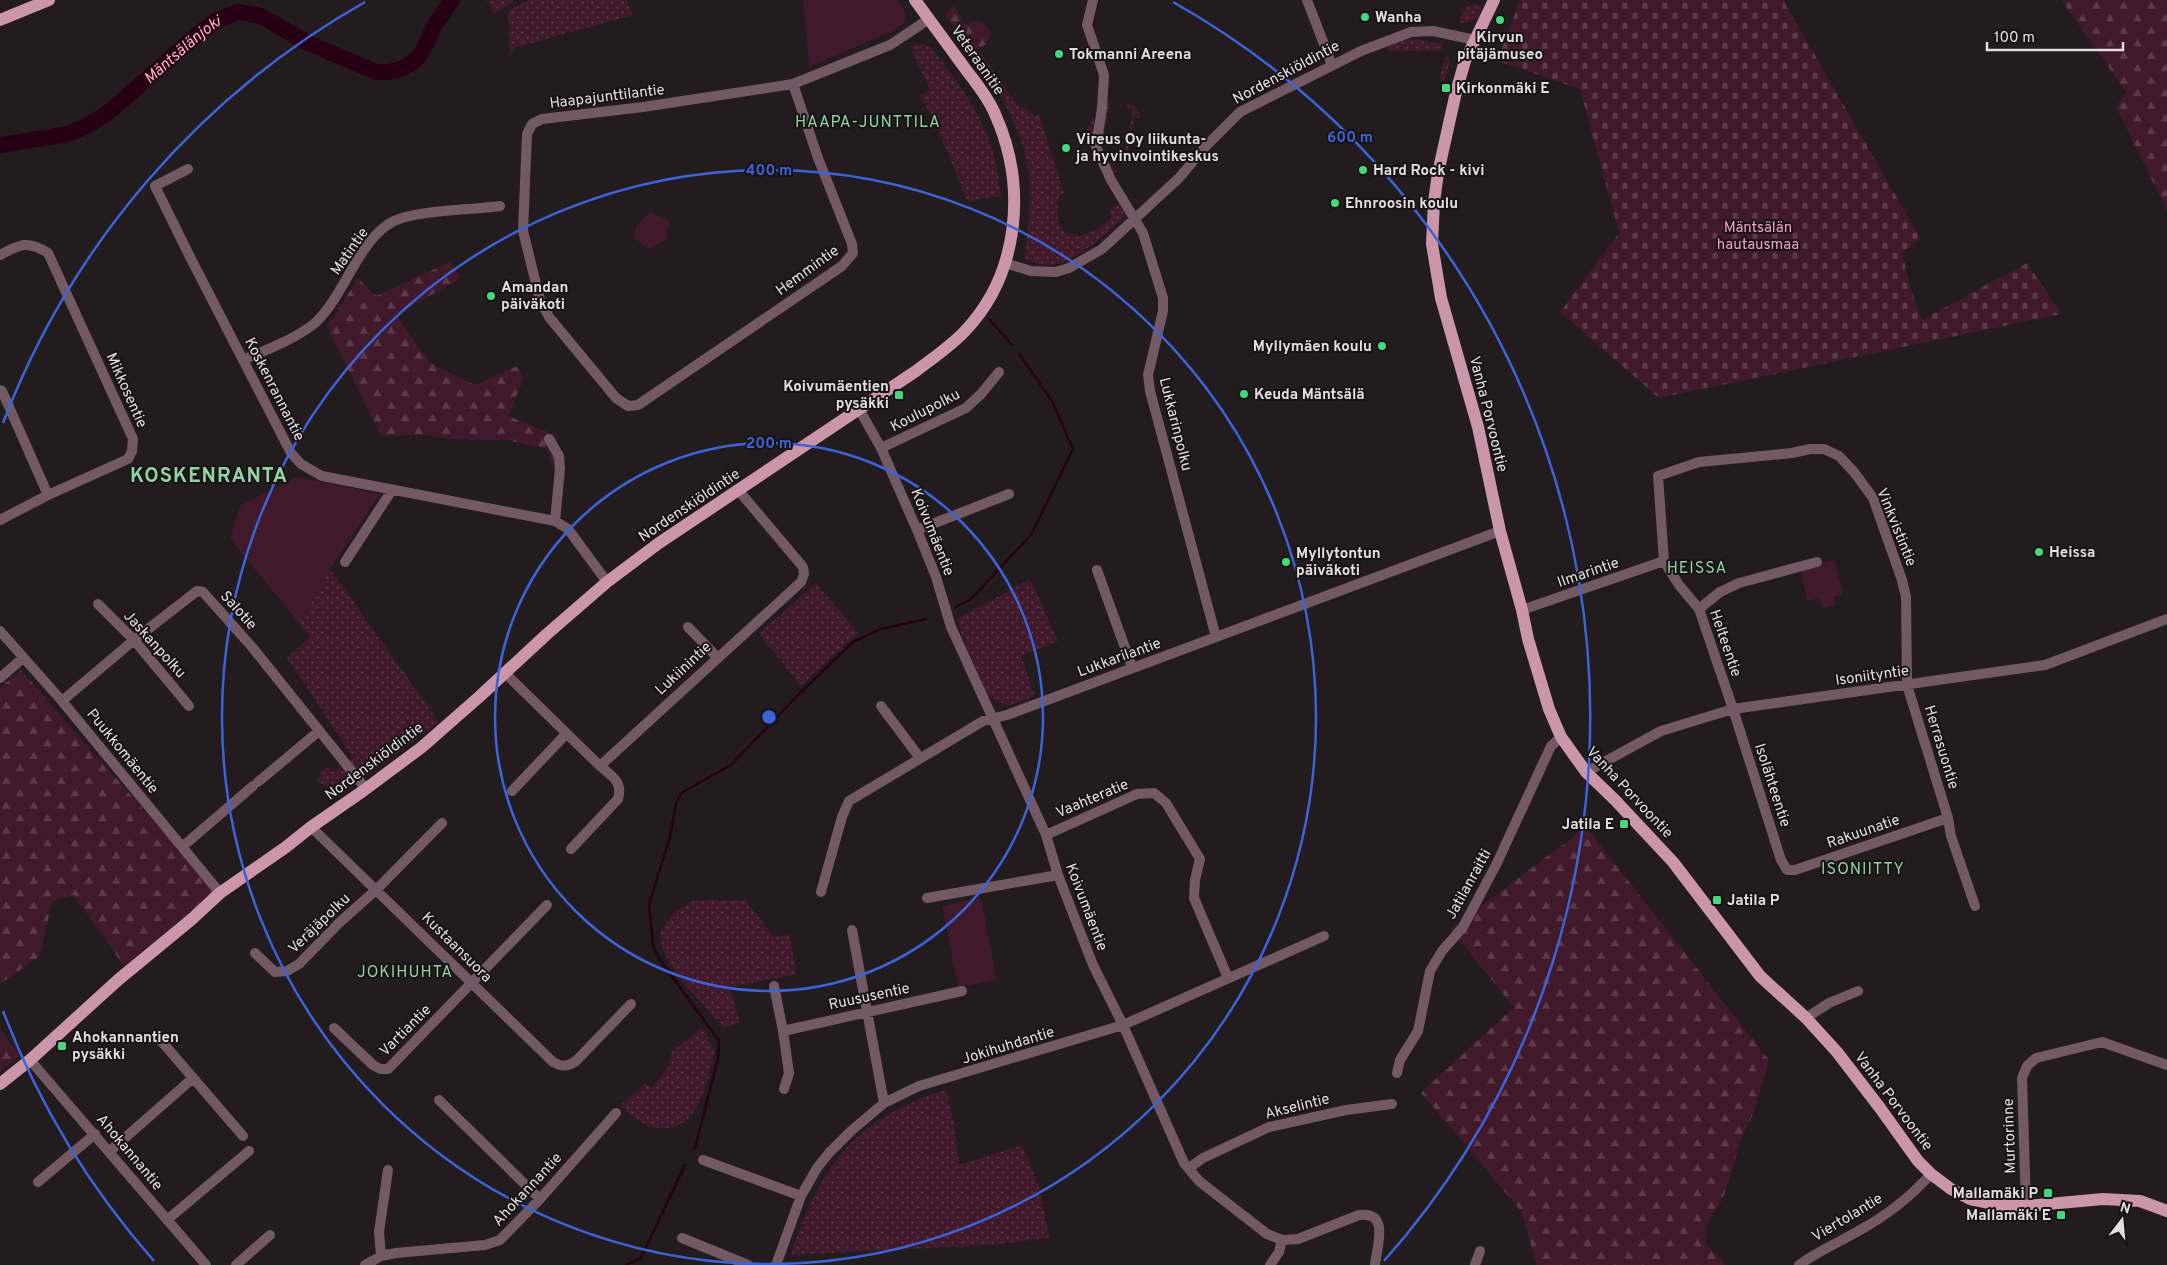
<svg xmlns="http://www.w3.org/2000/svg" width="2167" height="1265" font-family="Overpass,sans-serif">
<style>
.grass{fill:url(#grass-dots)}
.forest{fill:url(#forest-firs)}
.cemetery{fill:url(#cemetery-stones)}
.green{fill:#40192b}
.lines{fill:none;stroke-linecap:round;stroke-linejoin:round}
.stream{stroke:#270013;stroke-width:2.5}
.river{stroke:#270013;stroke-width:16}
.minor{stroke:#735963;stroke-width:10}
.major{stroke:#cb95aa;stroke-width:12}
.ring{fill:none;stroke:#3b64d9;stroke-width:2.5}
.poi-dot{fill:#47d779;stroke:#181315;stroke-width:2}
.labels{text-anchor:middle;stroke-width:4;stroke-linejoin:round;paint-order:stroke}
.poi-label{font-size:15px;font-weight:bold;fill:#e2dee0;stroke:#181315;text-anchor:start}
.street-label{font-size:15px;fill:#e2dee0;stroke:#181315}
.park-label{font-size:15px;fill:#f79fc4;stroke:#181315}
.water-label{font-size:16px;font-style:italic;fill:#fcb5d1;stroke:#181315}
.neighbourhood-label{font-size:16px;letter-spacing:1px;fill:#90d4a0;stroke:#181315}
.district-label{font-size:20px;font-weight:bold;letter-spacing:1px;fill:#90d4a0;stroke:#181315}
.centre{fill:#3b64d9;stroke:#181315;stroke-width:2.5}
.ring-label{font-size:15px;text-anchor:middle;font-weight:bold;fill:#3b64d9;stroke:#181315;stroke-width:4;stroke-linejoin:round;paint-order:stroke}
</style>
<defs>
<pattern id="grass-dots" width="8" height="8" patternUnits="userSpaceOnUse" patternTransform="scale(1.25)"><rect width="8" height="8" fill="#40192b"/><path d="M2 2h.1M6 6h.1" fill="none" stroke="#5b3a49" stroke-width="1.8" stroke-linecap="round"/></pattern>
<pattern id="forest-firs" width="22" height="20" patternUnits="userSpaceOnUse" patternTransform="scale(1.25)"><rect width="22" height="20" fill="#40192b"/><path d="M5 1l3.5 6h-7zM16 11l3.5 6h-7z" fill="#5b3a49"/></pattern>
<pattern id="cemetery-stones" width="16" height="16" patternUnits="userSpaceOnUse" patternTransform="scale(1.25)"><rect width="16" height="16" fill="#40192b"/><path d="M2 7V4a2 2 0 0 1 4 0v3zM10 15v-3a2 2 0 0 1 4 0v3z" fill="#5b3a49"/></pattern>
</defs>
<rect width="100%" height="100%" fill="#221c1e"/>
<!-- grass -->
<path class="grass" d="M486,0H515L495,15Z
M529,0H627L633,15L514,48L510,55L508,14L510,9Z
M1474,4L1480,6L1482,10C1477,22 1472,21 1461,23L1459,19L1467,7Z
M1417,39L1443,45V47L1440,51H1388V47L1401,40Z
M923,44L932,48C971,101 995,129 1001,197H990L968,202L934,121L920,95L930,90L910,46Z
M979,50L1020,109L1023,107L1035,116L1039,114L1064,192L1059,196C1050,243 1082,246 1111,218V210L1118,203C1123,208 1126,212 1123,219C1105,234 1075,263 1051,265C1042,266 1032,261 1024,259C1027,237 1030,215 1030,194C1030,140 1003,96 973,53Z
M1445,57L1450,59V61L1445,79L1439,82Z
M1110,101L1102,147L1103,153L1117,172L1112,173L1100,147L1107,102Z
M1126,103L1135,106L1142,118L1134,117L1128,150L1125,149L1133,111L1128,108Z
M1093,118L1096,122L1092,142H1090L1086,131Z
M330,569L439,722L341,795L317,781L325,767L335,772L353,757L287,658L310,637L300,624Z
M1030,579L1058,641L1021,656L1035,696L1009,706L988,697L956,620Z
M816,583L858,633L801,686L759,634Z
M694,900H745L774,937L790,935L796,974L730,987L740,1023L724,1028L677,975L662,949L660,931L673,914Z
M702,1028L715,1050C706,1087 697,1144 645,1124C636,1120 627,1111 620,1105L645,1084L652,1087L670,1065L671,1052Z
M946,1089L954,1125L959,1165L1022,1145L1039,1186L1049,1238L990,1245L791,1255C807,1205 831,1152 876,1122C898,1107 922,1098 946,1089Z"/>
<!-- forest -->
<path class="forest" d="M2061,0H2167V211L2116,107L2126,92Z
M954,6L965,25L973,20C984,22 988,25 991,35L986,44L973,53L945,14Z
M450,262L461,278L396,315L430,363L475,385L517,366L524,378L508,416L558,436L555,474L547,449L507,440L447,439L425,435L381,436L327,327L358,278L376,296Z
M21,670L215,891L124,966L74,895L52,901L40,956L0,984V687Z
M1586,827L1769,1060L1754,1112L1740,1142L1731,1175L1722,1200L1708,1222L1706,1243L1725,1265H1537L1521,1211L1421,1093L1514,1007L1450,929Z
M0,1029L20,1055L0,1071Z"/>
<!-- cemetery -->
<path class="cemetery" d="M1520,0H1783L1920,238L1902,253L1912,293L1922,320L2027,263L2061,314L1659,398L1560,312L1619,233L1580,89L1497,61Z"/>
<!-- green -->
<path class="green" d="M803,0H898C907,14 911,20 895,30L809,67Z
M650,212L669,221L670,226L666,230L668,239L649,249L633,237L637,225Z
M297,477L380,494L330,569L300,624L230,539L240,506Z
M1835,560L1843,595L1834,597L1836,605L1822,608L1819,598L1807,601L1800,568Z
M981,898L997,980L958,988L942,906Z"/>
<g class="lines">
<!-- stream -->
<path class="stream" d="M989,319L1011,344
M956,607L971,599L1031,535L1073,449L1052,401L1019,354
M695,1148L718,1059L719,1041L658,957L653,945L649,904L670,837L676,804L681,793L731,765L800,693L853,642L881,629L926,619
M626,1265L641,1258L685,1165"/>
<!-- river -->
<path class="river" id="s1" d="M0,145L69,134L90,124L109,112L198,34L217,20L239,12L261,16L306,42L376,72H389L401,69L412,63L421,54L435,25L452,0"/>
<!-- minor -->
<path class="minor" d="M1093,0L1087,25L1104,75L1102,108L1096,147L1111,180L1143,233L1163,298V311L1148,375L1150,391L1216,637
M1307,0L1332,65
M793,84L818,158L852,244L853,253L842,266L638,405L628,406L616,398L549,317L540,300L523,231L527,134L532,124L542,119L643,107L793,84L890,45L929,19
M188,169L155,186L189,255L291,453L301,464L322,476L555,521L568,529L607,582
M0,255C20,244 28,240 48,253L133,439L132,451L128,459L48,495L0,520
M1005,263L1031,271L1056,272L1069,268L1102,249L1179,178L1205,147L1240,112L1361,51L1411,32L1433,31L1475,40
M243,360C265,350 296,339 315,323C344,297 359,238 394,221C417,210 473,210 500,206
M0,390L2,391L48,495
M859,409L881,448L917,530L936,577L951,627L1046,835L1058,875L1093,965L1123,1025L1184,1163L1199,1181L1267,1234L1282,1240L1298,1239L1359,1215C1390,1211 1377,1246 1375,1265
M549,439L559,456L560,469L555,521
M881,448L966,408L981,394L999,372
M917,530L1009,494
M345,562L392,490
M1097,570L1132,667
M98,604L134,640L189,706
M1699,609L1720,592L1739,583L1817,562
M1522,610L1664,561
M688,627L717,657
M0,631L62,701L220,893
M505,673L600,766L801,582L804,574L803,567L739,491
M0,678L23,658
M62,701L134,640L197,591L203,592L252,647L366,789
M881,706L920,758
M1586,772L1661,731L1733,709L2045,665L2167,619
M258,782L319,731
M512,791L566,734
M1948,818L1795,870H1787L1781,860L1733,709L1699,609L1679,585L1664,561L1658,476L1699,462L1792,453L1810,449H1824L1839,456L1854,472L1873,498L1902,580L1906,597L1907,685L1948,818L1951,836L1975,906
M311,827L553,1062C562,1067 567,1067 576,1061L631,1004
M1046,835L1137,794L1154,793L1166,803L1200,859L1195,880L1194,898L1228,978
M182,847L253,786
M571,849L618,799C623,782 612,776 600,766
M821,892L842,817L849,801L983,721L1007,715L1500,531
M927,898L1058,875
M852,930L884,1103
M255,953L275,972L287,971L299,964L339,923L377,889L442,823
M774,986L783,1031L962,991
M1806,1018L1829,1003L1858,991
M334,1028L373,1065L380,1069H388L547,905
M783,1031L789,1073L784,1089
M157,1036L243,1136
M30,1060L206,1265
M1397,1073L1400,1060L1418,1031L1430,971L1442,951L1463,927L1497,863L1551,746L1561,737
M439,1100L540,1199
M110,1151L192,1079
M703,1160L801,1196
M1189,1168L1203,1158L1269,1127L1346,1110L1392,1104
M38,1182L95,1134
M2026,1206L2022,1078L2027,1066L2036,1058L2102,1042L2167,1065
M167,1220L249,1151
M682,1238L748,1265
M381,1256L379,1232L388,1170
M236,1265L270,1235
M365,1265L381,1256L396,1253L485,1245L500,1240L540,1199L616,1113
M776,1265L801,1196L817,1168L829,1153L851,1131L884,1103L919,1086L1123,1025L1324,936
M1270,1265L1279,1252L1282,1240
M1475,1265L1480,1251
M1799,1265C1818,1251 1840,1242 1860,1230C1886,1216 1911,1196 1931,1174"/>
<!-- major -->
<path class="major" d="M1494,0L1465,61L1456,92L1438,173L1434,202L1432,244L1441,298L1478,427L1500,531L1522,610L1528,639L1549,709L1561,737L1586,772L1615,800L1673,862L1760,976L1806,1018L1837,1052L1880,1108L1918,1161L1931,1174L1951,1189L1970,1199L1999,1205L2026,1206L2103,1199L2140,1201L2167,1211
M0,20L49,0
M0,1084L30,1060L118,980L192,919L220,893L286,847L311,827L363,791L422,747L479,697L547,634L607,582L659,543L916,371C933,358 951,346 965,331C1020,273 1027,185 995,114C988,97 975,82 964,67C948,45 931,22 915,0"/>
</g>
<!-- distance rings -->
<g class="ring">
<circle cx="769" cy="717" r="274"/>
<circle cx="769" cy="717" r="547"/>
<path d="M154 1261A821 821 0 0 1 3 1011M3 423A821 821 0 0 1 365 2M1173 2A821 821 0 0 1 1384 1261"/>
</g>
<!-- markers -->
<g class="poi-dot">
<circle cx="1365" cy="17" r="5"/>
<circle cx="1500" cy="20" r="5"/>
<circle cx="1059" cy="54" r="5"/>
<rect x="1441" y="83" width="10" height="10" rx="2.5"/>
<circle cx="1066" cy="148" r="5"/>
<circle cx="1363" cy="170" r="5"/>
<circle cx="1335" cy="203" r="5"/>
<circle cx="491" cy="296" r="5"/>
<circle cx="1382" cy="346" r="5"/>
<circle cx="1244" cy="394" r="5"/>
<rect x="894" y="390" width="10" height="10" rx="2.5"/>
<circle cx="2039" cy="552" r="5"/>
<circle cx="1286" cy="562" r="5"/>
<rect x="1619" y="819" width="10" height="10" rx="2.5"/>
<rect x="1712" y="895" width="10" height="10" rx="2.5"/>
<rect x="57" y="1041" width="10" height="10" rx="2.5"/>
<rect x="2043" y="1188" width="10" height="10" rx="2.5"/>
<rect x="2056" y="1210" width="10" height="10" rx="2.5"/>
</g>
<g class="labels">
<!-- poi labels -->
<g class="poi-label">
<text x="1375" y="22">Wanha</text>
<text x="1500" y="42" text-anchor="middle">Kirvun<tspan x="1500" dy="17">pitäjämuseo</tspan></text>
<text x="1069" y="59">Tokmanni Areena</text>
<text x="1456" y="93">Kirkonmäki E</text>
<text x="1076" y="144">Vireus Oy liikunta-<tspan x="1076" dy="17">ja hyvinvointikeskus</tspan></text>
<text x="1373" y="175">Hard Rock - kivi</text>
<text x="1345" y="208">Ehnroosin koulu</text>
<text x="501" y="292">Amandan<tspan x="501" dy="17">päiväkoti</tspan></text>
<text x="1372" y="351" text-anchor="end">Myllymäen koulu</text>
<text x="889" y="391" text-anchor="end">Koivumäentien<tspan x="889" dy="17">pysäkki</tspan></text>
<text x="1254" y="399">Keuda Mäntsälä</text>
<text x="2049" y="557">Heissa</text>
<text x="1296" y="558">Myllytontun<tspan x="1296" dy="17">päiväkoti</tspan></text>
<text x="1614" y="829" text-anchor="end">Jatila E</text>
<text x="1727" y="905">Jatila P</text>
<text x="72" y="1042">Ahokannantien<tspan x="72" dy="17">pysäkki</tspan></text>
<text x="2038" y="1198" text-anchor="end">Mallamäki P</text>
<text x="2051" y="1220" text-anchor="end">Mallamäki E</text>
</g>
<!-- street labels -->
<g class="street-label">
<text transform="translate(978 60) rotate(55)" y="5">Veteraanitie</text>
<text transform="translate(1286 72) rotate(-28)" y="5">Nordenskiöldintie</text>
<text transform="translate(607 96) rotate(-7)" y="5">Haapajunttilantie</text>
<text transform="translate(349 251) rotate(-55)" y="5">Matintie</text>
<text transform="translate(807 270) rotate(-36)" y="5">Hemmintie</text>
<text transform="translate(275 389) rotate(63)" y="5">Koskenrannantie</text>
<text transform="translate(127 390) rotate(66)" y="5">Mikkosentie</text>
<text transform="translate(925 410) rotate(-27)" y="5">Koulupolku</text>
<text transform="translate(1489 414) rotate(76)" y="5">Vanha Porvoontie</text>
<text transform="translate(1176 424) rotate(76)" y="5">Lukkarinpolku</text>
<text transform="translate(689 505) rotate(-34)" y="5">Nordenskiöldintie</text>
<text transform="translate(1897 527) rotate(68)" y="5">Vinkvistintie</text>
<text transform="translate(933 532) rotate(68)" y="5">Koivumäentie</text>
<text transform="translate(1588 572) rotate(-19)" y="5">Ilmarintie</text>
<text transform="translate(239 610) rotate(48)" y="5">Salotie</text>
<text transform="translate(1726 643) rotate(71)" y="5">Helteentie</text>
<text transform="translate(155 644) rotate(48)" y="5">Jaskanpolku</text>
<text transform="translate(1119 657) rotate(-20)" y="5">Lukkarilantie</text>
<text transform="translate(683 668) rotate(-43)" y="5">Lukiinintie</text>
<text transform="translate(1872 675) rotate(-8)" y="5">Isoniityntie</text>
<text transform="translate(1942 747) rotate(73)" y="5">Herrasuontie</text>
<text transform="translate(123 751) rotate(51)" y="5">Puukkomäentie</text>
<text transform="translate(374 761) rotate(-37)" y="5">Nordenskiöldintie</text>
<text transform="translate(1773 785) rotate(72)" y="5">Isolähteentie</text>
<text transform="translate(1630 792) rotate(47)" y="5">Vanha Porvoontie</text>
<text transform="translate(1092 798) rotate(-23)" y="5">Vaahteratie</text>
<text transform="translate(1863 831) rotate(-19)" y="5">Rakuunatie</text>
<text transform="translate(1468 884) rotate(-61)" y="5">Jatilanraitti</text>
<text transform="translate(1087 907) rotate(69)" y="5">Koivumäentie</text>
<text transform="translate(319 923) rotate(-44)" y="5">Veräjäpolku</text>
<text transform="translate(457 947) rotate(45)" y="5">Kustaansuora</text>
<text transform="translate(869 996) rotate(-12)" y="5">Ruususentie</text>
<text transform="translate(405 1030) rotate(-45)" y="5">Vartiantie</text>
<text transform="translate(1008 1045) rotate(-17)" y="5">Jokihuhdantie</text>
<text transform="translate(1894 1101) rotate(53)" y="5">Vanha Porvoontie</text>
<text transform="translate(1297 1106) rotate(-14)" y="5">Akselintie</text>
<text transform="translate(2009 1136) rotate(-92)" y="5">Murtorinne</text>
<text transform="translate(130 1152) rotate(50)" y="5">Ahokannantie</text>
<text transform="translate(527 1189) rotate(-47)" y="5">Ahokannantie</text>
<text transform="translate(1847 1217) rotate(-31)" y="5">Viertolantie</text>
</g>
<!-- park labels -->
<g class="park-label">
<text x="1758" y="232">Mäntsälän<tspan x="1758" dy="17">hautausmaa</tspan></text>
</g>
<!-- water labels -->
<g class="water-label">
<text dy="6" stroke="none"><textPath href="#s1" startOffset="212">Mäntsälänjoki</textPath></text>
</g>
<!-- neighbourhood labels -->
<g class="neighbourhood-label">
<text x="868" y="127">HAAPA-JUNTTILA</text>
<text x="1697" y="573">HEISSA</text>
<text x="1863" y="874">ISONIITTY</text>
<text x="405" y="977">JOKIHUHTA</text>
</g>
<!-- district labels -->
<g class="district-label">
<text x="209" y="482">KOSKENRANTA</text>
</g>
</g>
<circle cx="769" cy="717" r="8" class="centre"/>
<g class="ring-label">
<text x="1350" y="142">600 m</text>
<text x="769" y="175">400 m</text>
<text x="769" y="448">200 m</text>
</g>
<!-- north arrow -->
<g transform="translate(2122 1220) rotate(16)" stroke="#181315" stroke-width="4" paint-order="stroke">
<path d="M0-4L9 19L0 12L-9 19Z" fill="#e2dee0"/>
<text y="-8" font-size="14" font-weight="bold" text-anchor="middle" fill="#e2dee0">N</text>
</g>
<!-- scale -->
<path d="M1987 42v8h136v-8" fill="none" stroke="#e2dee0" stroke-width="2.5"/>
<text x="1994" y="42" font-size="15" fill="#e2dee0" stroke="#181315" stroke-width="4" paint-order="stroke">100 m</text>
</svg>
